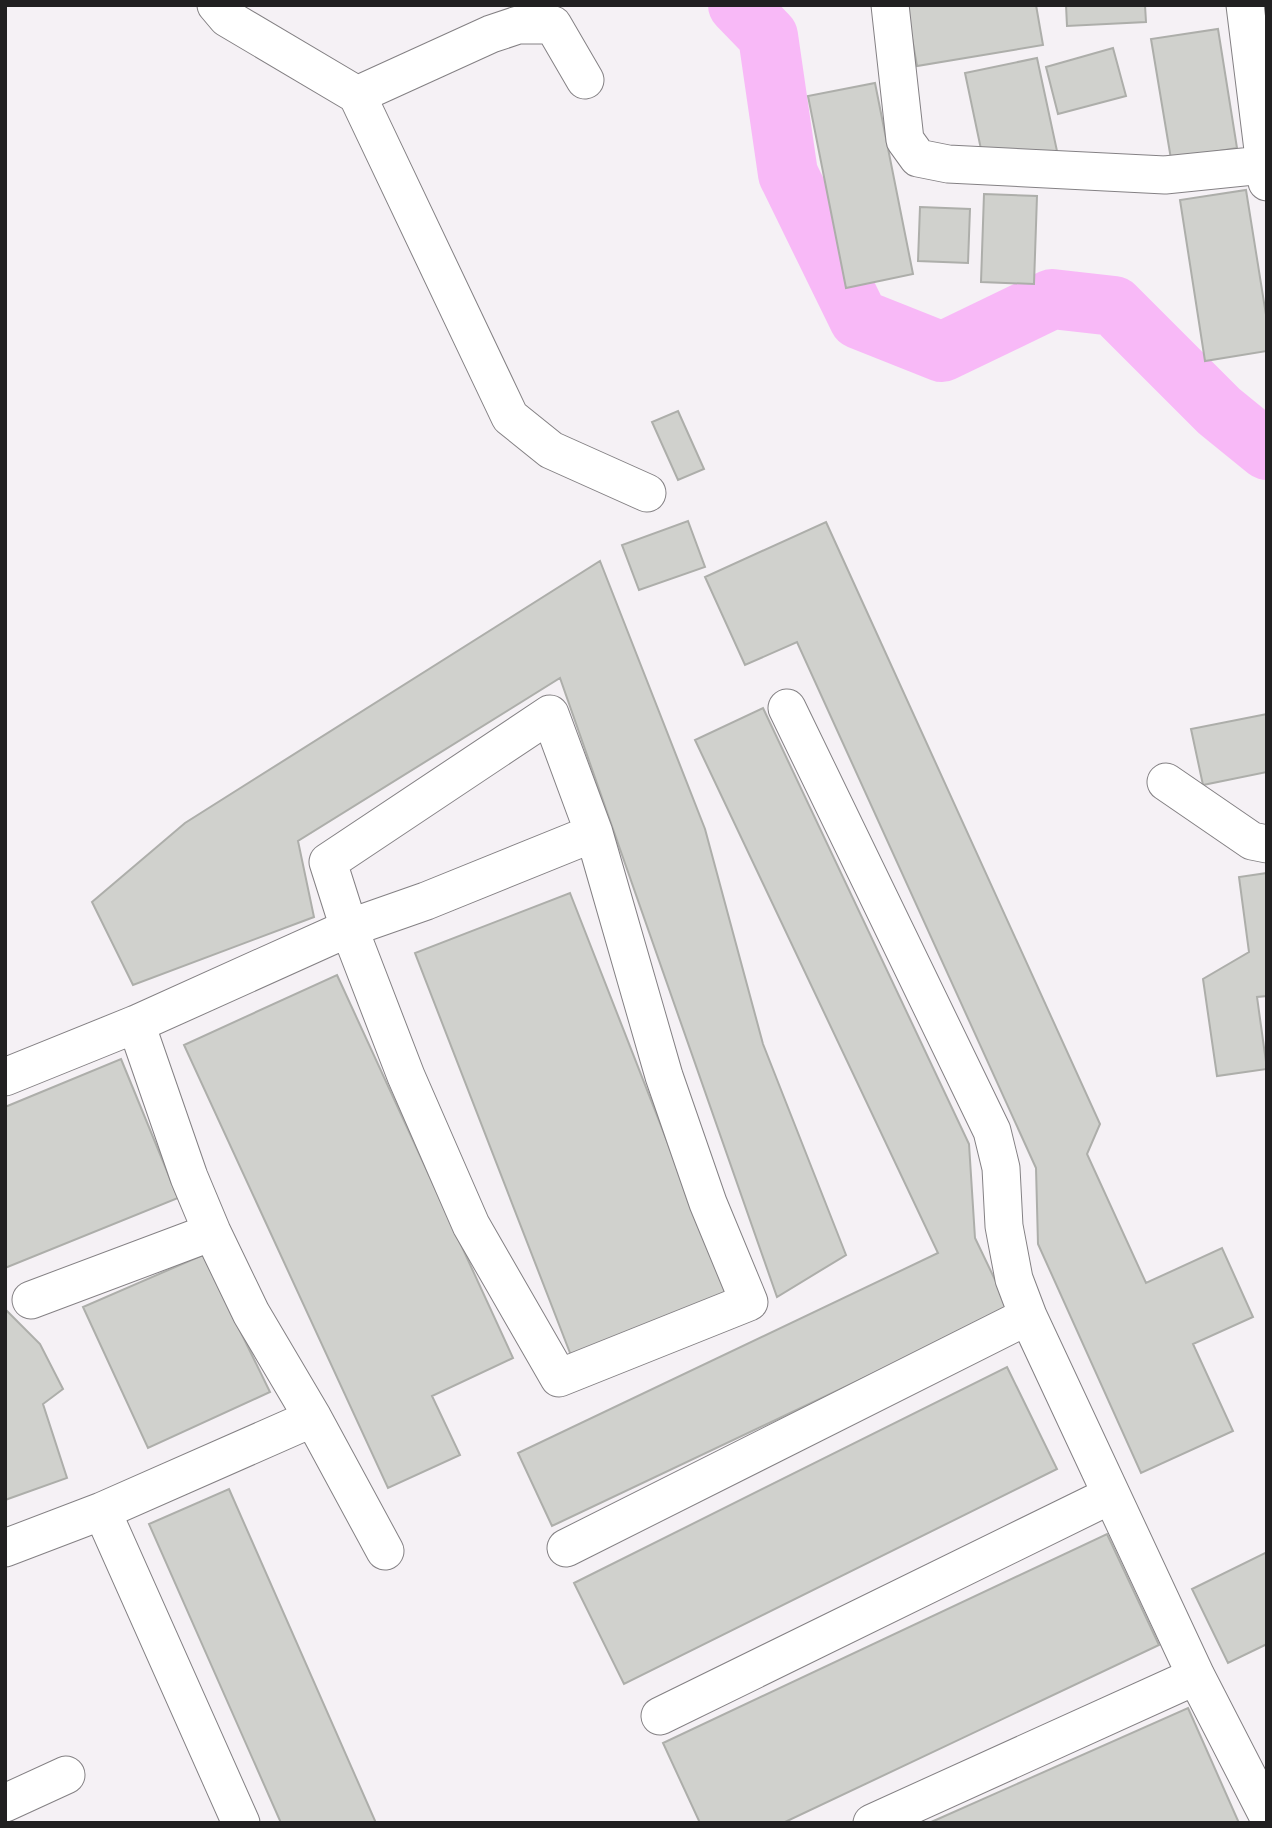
<svg xmlns="http://www.w3.org/2000/svg" width="1272" height="1828" font-family="Commissioner,sans-serif">
<style>
.lines{fill:none;stroke-linecap:round;stroke-linejoin:round}
.river{stroke:#f8b9f7;stroke-width:60}
.building{fill:#d0d1cd;stroke:#adaeaa;stroke-width:2}
.minor-casing{stroke:#848184;stroke-width:39}
.minor{stroke:#fff;stroke-width:37}
</style>
<rect width="100%" height="100%" fill="#f5f1f5"/>
<g class="lines">
<!-- river -->
<path class="river" d="M738,5L768,36L788,174L859,319L942,352L1052,299L1114,306L1219,411L1267,450"/>
</g>
<!-- building -->
<path class="building" d="M906,5H1036L1043,45L917,66Z
M1066,5H1145L1146,22L1067,26Z
M1218,29L1237,148L1171,159L1151,39Z
M1113,48L1126,96L1058,114L1046,67Z
M1037,58L1057,151L982,154L965,73Z
M875,83L913,274L846,288L808,96Z
M1246,190L1267,321V351L1205,361L1180,200Z
M984,194L1037,196L1034,284L981,282Z
M920,207L970,209L968,263L918,261Z
M678,411L704,469L678,480L652,422Z
M688,521L705,567L639,590L622,545Z
M826,522L1100,1124L1087,1154L1146,1283L1222,1248L1253,1317L1193,1344L1233,1431L1141,1473L1038,1244L1036,1168L797,642L745,665L705,577Z
M600,561L705,829L763,1044L846,1255L777,1297L560,678L298,841L314,917L133,985L92,902L185,823Z
M763,708L969,1144L975,1238L1009,1309L552,1526L518,1453L938,1253L695,740Z
M1267,714V772L1203,785L1191,729Z
M1267,873V996L1257,997L1267,1069L1217,1076L1203,979L1249,952L1239,877Z
M570,893L728,1297L572,1358L415,953Z
M337,975L513,1358L432,1396L460,1455L388,1488L184,1045Z
M121,1059L178,1198L5,1268V1107Z
M203,1255L270,1392L148,1448L83,1307Z
M5,1309L40,1344L63,1389L43,1404L67,1478L5,1500Z
M1007,1367L1057,1469L624,1684L574,1583Z
M229,1489L376,1823H281L149,1524Z
M1107,1534L1159,1645L783,1823H700L663,1743Z
M1267,1552V1644L1228,1663L1192,1589Z
M1188,1708L1239,1823H929Z"/>
<g class="lines">
<defs>
<path id="minor" d="M216,5L227,18L357,95L491,34L518,25H553L585,80
M890,5L905,140L918,158L948,164L1165,175L1263,165
M1245,5L1267,182
M357,95L510,417L551,450L647,493
M787,708L992,1131L1001,1168L1004,1226L1014,1279L1028,1316L1196,1676L1267,1814
M550,714L594,833L664,1076L708,1203L749,1302L559,1378L471,1225L406,1076L349,928L328,862Z
M1166,782L1252,841L1267,844
M136,1024L189,1177L212,1232L251,1313L313,1418L385,1551
M5,1077L136,1024L349,928L426,901L594,833
M31,1300L212,1232
M102,1511L241,1823
M5,1548L102,1511L313,1418
M566,1548L1028,1316
M660,1716L1111,1495
M5,1803L66,1775
M872,1823L1196,1676"/>
</defs>
<!-- minor casing -->
<use href="#minor" class="minor-casing"/>
<!-- minor -->
<use href="#minor" class="minor"/>
</g>
<!-- border -->
<rect width="1272" height="1828" fill="none" stroke="#212021" stroke-width="14"/>
</svg>
